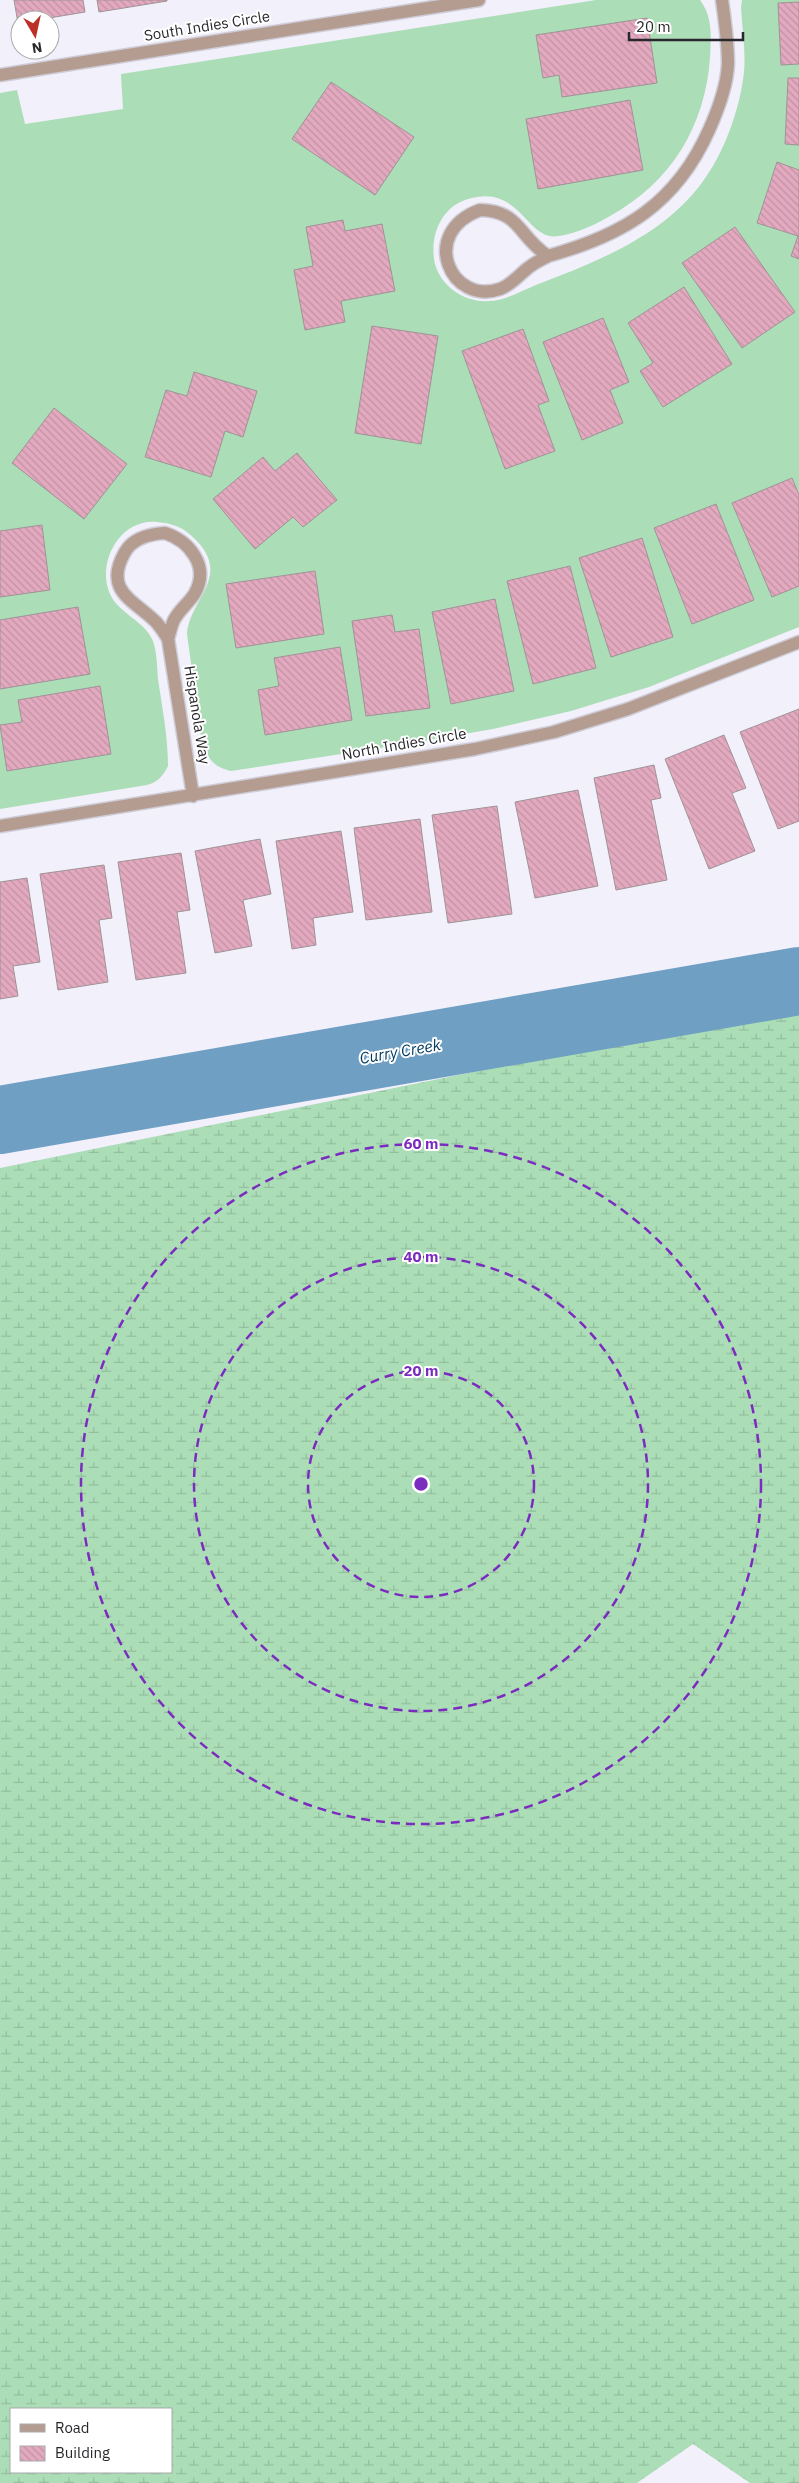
<svg xmlns="http://www.w3.org/2000/svg" width="799" height="2483" font-family="'IBM Plex Sans',sans-serif">
<style>
.grass{fill:#abddb7}
.wetland{fill:url(#wetland-marsh);fill-rule:evenodd}
.lines{fill:none;stroke-linecap:round;stroke-linejoin:round}
.river{stroke:#6f9fc2;stroke-width:68}
.building{fill:url(#building-back-hatch);stroke:#9f9397}
.street-casing{stroke:#ceccd6;stroke-width:15}
.street{stroke:#b49c90;stroke-width:12}
.ring{fill:none;stroke:#7b2cbf;stroke-width:2.5;stroke-dasharray:9 6}
.labels{text-anchor:middle;stroke-width:4;stroke-linejoin:round;paint-order:stroke}
.street-label{font-size:15px;fill:#28282c;stroke:#fff}
.water-label{font-size:16px;font-style:italic;fill:#003e61;stroke:#fff}
.centre{fill:#7b2cbf;stroke:#fff;stroke-width:2.5}
.ring-label{font-size:15px;text-anchor:middle;font-weight:bold;fill:#7b2cbf;stroke:#fff;stroke-width:4;stroke-linejoin:round;paint-order:stroke}
</style>
<defs>
<pattern id="wetland-marsh" width="20" height="14" patternUnits="userSpaceOnUse" patternTransform="scale(1.25)"><rect width="20" height="14" fill="#abddb7"/><path d="M1 5h8M5 5V1M11 12h8M15 12V8" fill="none" stroke="#93be9e"/></pattern>
<pattern id="building-back-hatch" width="6" height="6" patternUnits="userSpaceOnUse" patternTransform="scale(1.25)"><rect width="6" height="6" fill="#e3a9bf"/><path d="M-1 5l2 2M0 0l6 6M5-1l2 2" fill="none" stroke="#c391a4"/></pattern>
</defs>
<rect width="100%" height="100%" fill="#f2f0fb"/>
<!-- grass -->
<path class="grass" d="M596,0H700C713,17 711,37 710,58C705,127 671,182 610,216C595,225 577,233 559,236C526,242 521,183 468,199C440,207 429,238 435,264C441,287 466,303 489,301C504,301 521,291 536,285C596,262 661,237 701,184C724,154 740,109 744,72C746,51 742,28 741,7L742,0H799V627L649,687L571,711L493,729L406,744L231,771C214,767 209,760 202,744L187,634C189,600 232,577 196,540C183,527 175,524 157,522C120,518 96,563 110,594C119,614 144,620 153,641C157,652 157,667 158,679C162,707 168,736 168,766C163,776 158,782 147,785L0,809V93L17,90L25,124L123,109L121,74Z"/>
<!-- wetland -->
<path class="wetland" d="M799,1014V2483H750L693,2444L637,2483H0V1168L636,1039ZM171,2409V2472H11V2409Z"/>
<g class="lines">
<!-- river -->
<path class="river" d="M0,1120L799,981"/>
</g>
<!-- building -->
<path class="building" d="M14,0H83L85,12L37,20H20L18,23Z
M97,0H167V1L99,12Z
M799,2V64L781,65L778,3Z
M647,18L657,83L562,97L559,75L543,78L536,35Z
M788,78H799V145L785,144Z
M331,82L414,137L375,195L292,139Z
M630,100L643,170L538,189L526,119Z
M777,162L799,170V259L791,256L798,236L757,223Z
M343,220L345,231L382,224L395,291L341,301L345,322L305,330L294,270L313,266L306,227Z
M735,227L795,312L742,348L682,263Z
M684,287L732,364L663,407L640,371L653,363L628,323Z
M603,318L629,382L610,390L623,423L582,440L543,342Z
M372,326L438,336L421,444L355,433Z
M523,329L549,401L538,405L555,451L505,469L462,351Z
M194,372L257,391L243,437L225,431L211,477L145,457L166,390L187,396Z
M54,408L127,464L84,519L12,463Z
M297,453L337,500L303,527L293,517L255,549L213,499L263,457L275,471Z
M792,478L799,495V586L772,597L732,503Z
M716,504L754,600L692,624L654,528Z
M42,525L50,590L0,597V531Z
M642,538L673,637L611,657L579,558Z
M570,566L596,668L533,684L507,581Z
M315,571L324,634L236,648L226,584Z
M495,599L514,691L451,704L432,612Z
M78,607L90,674L0,689V620Z
M392,615L395,632L419,629L430,708L366,716L352,621Z
M340,647L352,720L265,735L258,690L279,686L274,658Z
M100,686L111,754L7,771L0,725L22,722L18,700Z
M799,709V821L778,829L740,732Z
M724,735L746,788L732,793L755,851L709,869L665,759Z
M654,765L661,798L651,800L667,880L616,890L594,778Z
M578,790L598,886L535,898L515,802Z
M497,806L512,914L448,923L432,815Z
M420,819L432,912L366,920L354,828Z
M341,831L353,912L313,918L316,945L292,949L276,841Z
M260,839L271,894L243,900L252,946L215,953L195,851Z
M181,853L190,910L177,912L186,973L136,980L118,862Z
M104,865L112,918L99,920L108,982L58,990L40,874Z
M27,878L40,962L13,966L18,996L0,999V882Z"/>
<g class="lines">
<defs>
<path id="street" d="M0,75L479,0
M480,210C521,211 518,237 548,256C541,260 534,263 528,268C519,275 511,285 500,289C451,306 418,233 480,210Z
M548,256C624,235 676,204 709,130C718,110 727,86 728,64C728,43 725,21 722,0
M165,533C189,541 210,566 195,593C189,603 179,610 174,620C171,626 170,633 168,639C165,634 161,628 157,623C136,601 102,592 125,552C133,538 149,534 165,533Z
M168,639L193,796
M0,826L475,749L554,732L628,709L799,642"/>
</defs>
<!-- street casing -->
<use href="#street" class="street-casing"/>
<!-- street -->
<use href="#street" class="street"/>
</g>
<!-- distance rings -->
<g class="ring">
<circle cx="421" cy="1484" r="113"/>
<circle cx="421" cy="1484" r="227"/>
<circle cx="421" cy="1484" r="340"/>
</g>
<g class="labels">
<!-- street labels -->
<g class="street-label">
<text transform="translate(207 26) rotate(-9)" y="5">South Indies Circle</text>
<text transform="translate(197 715) rotate(81)" y="5">Hispanola Way</text>
<text transform="translate(404 744) rotate(-10)" y="5">North Indies Circle</text>
</g>
<!-- water labels -->
<g class="water-label">
<text transform="translate(400 1051) rotate(-10)" y="6">Curry Creek</text>
</g>
</g>
<circle cx="421" cy="1484" r="8" class="centre"/>
<g class="ring-label">
<text x="421" y="1149">60 m</text>
<text x="421" y="1262">40 m</text>
<text x="421" y="1376">20 m</text>
</g>
<!-- legend -->
<rect x="10" y="2408" width="162" height="65" fill="#ffffff" stroke="#a9a9ab"/>
<rect x="20" y="2424" width="25" height="8" fill="#b49c90" stroke="#a9a9ab"/>
<text x="55" y="2433" font-size="15" fill="#28282c">Road</text>
<rect x="20" y="2446" width="25" height="15" fill="url(#building-back-hatch)" stroke="#a9a9ab"/>
<text x="55" y="2458" font-size="15" fill="#28282c">Building</text>
<!-- north arrow -->
<g transform="translate(35 35) rotate(171)"><circle r="24" fill="#ffffff" stroke="#a9a9ab"/>
<path d="M0-4L9 19L0 12L-9 19Z" fill="#bd3027"/>
<text y="-8" font-size="14" font-weight="bold" text-anchor="middle" fill="#28282c">N</text>
</g>
<!-- scale -->
<path d="M629 32v8h114v-8" fill="none" stroke="#28282c" stroke-width="2.5"/>
<text x="636" y="32" font-size="15" fill="#28282c" stroke="#ffffff" stroke-width="4" paint-order="stroke">20 m</text>
</svg>
